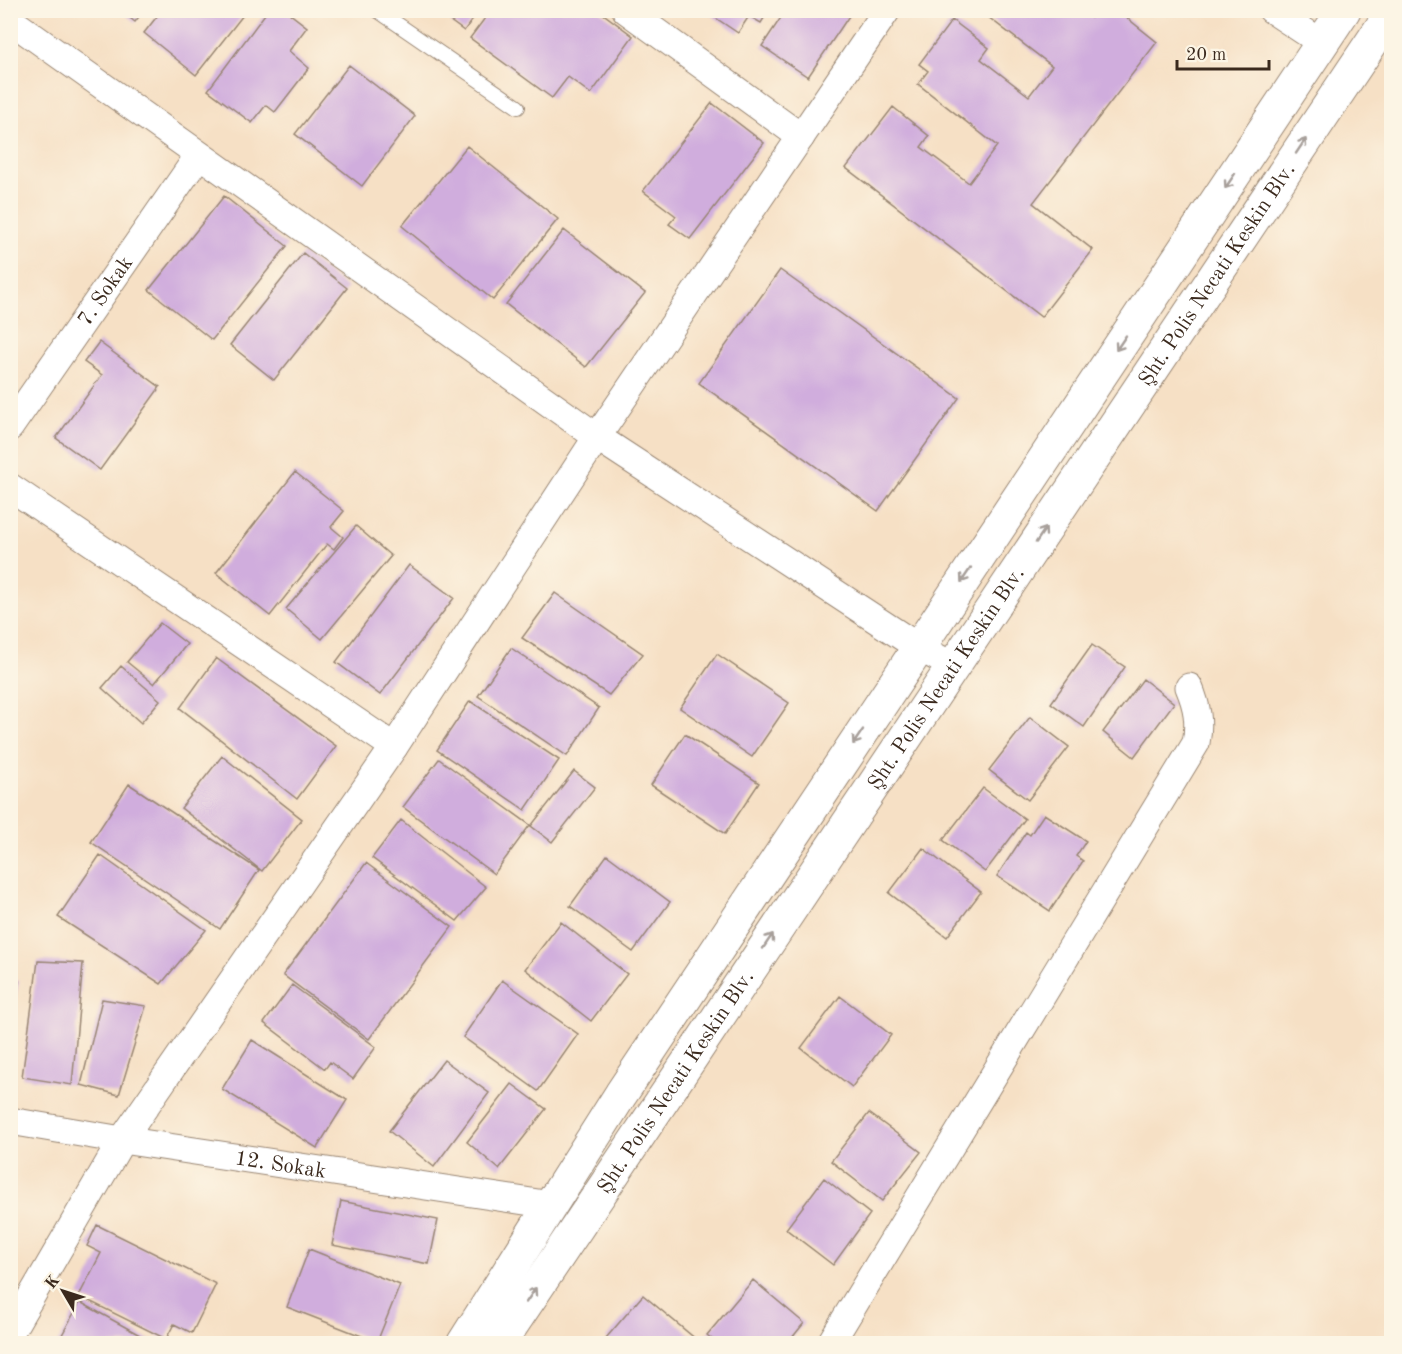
<svg xmlns="http://www.w3.org/2000/svg" width="1402" height="1354" font-family="'Old Standard TT',serif">
<style>
.building{fill:#d0addd}
.lines{fill:none;stroke-linecap:round;stroke-linejoin:round}
.service-casing{stroke:#988572;stroke-width:16}
.minor-casing{stroke:#988572;stroke-width:29}
.tertiary-casing{stroke:#988572;stroke-width:35}
.service{stroke:#fff;stroke-width:14}
.minor{stroke:#fff;stroke-width:27}
.tertiary{stroke:#fff;stroke-width:33}
.oneway{stroke:#a79f9a}
.labels{text-anchor:middle;stroke-width:4.5;stroke-linejoin:round;paint-order:stroke}
.street-label{font-size:21px;fill:#3b2a1e;stroke:#fcf5e5}
</style>
<rect width="100%" height="100%" fill="#fcf5e5"/>
<filter id="ink" filterUnits="userSpaceOnUse"><feTurbulence type="fractalNoise" baseFrequency=".0167" numOctaves="2"/><feDisplacementMap in="SourceGraphic" scale="12" xChannelSelector="R" yChannelSelector="G"/><feConvolveMatrix kernelMatrix="1 2 1 2 8 2 1 2 1" color-interpolation-filters="sRGB"/></filter>
<filter id="wash" filterUnits="userSpaceOnUse"><feTurbulence type="fractalNoise" baseFrequency=".008" numOctaves="4" result="noise"/><feDisplacementMap in="SourceGraphic" scale="24" xChannelSelector="R" yChannelSelector="G"/><feGaussianBlur stdDeviation="1.35" result="paint"/><feColorMatrix in="noise" values="0 0 0 0 0 0 0 0 0 0 0 0 0 0 0 0 0 1.4 0 .05"/><feComposite in="paint" operator="in"/></filter>
<g filter="url(#wash)">
<rect width="100%" height="100%" fill="#f6e0c5"/>
<g id="blocks">
<!-- building -->
<path class="building" d="M120,10H144L135,22Z
M162,10H247L196,75L144,33Z
M268,10H285L307,27L289,51L309,68L275,112L266,105L252,123L208,90Z
M435,10H479L464,31Z
M491,10H598L633,36L591,94L568,77L552,98L470,38Z
M704,10H769L761,23L749,16L738,33Z
M786,10H853L808,77L762,46Z
M979,10H1081L1091,18L1096,10H1117L1157,42L1033,203L1093,250L1041,317L846,168L893,107L929,136L921,147L969,183L997,146L918,84L928,71L919,64L952,20L989,48L981,59L1029,96L1052,66Z
M349,65L415,116L362,186L295,134Z
M712,103L764,143L690,239L669,224L676,216L643,191Z
M467,146L558,219L493,300L402,226Z
M224,196L287,246L212,340L149,290Z
M564,230L645,293L586,367L506,304Z
M303,253L347,288L274,380L230,345Z
M780,270L959,398L878,511L699,383Z
M99,342L160,387L100,470L56,438L102,375L84,362Z
M295,472L344,511L331,527L343,537L334,549L327,544L270,616L216,573Z
M356,526L391,556L322,639L286,609Z
M409,565L454,598L380,695L336,662Z
M555,593L643,654L609,695L522,638Z
M160,623L187,644L154,684L127,662Z
M1092,645L1125,667L1084,727L1051,703Z
M511,648L599,708L567,756L478,696Z
M717,654L789,703L752,757L680,708Z
M216,658L336,746L297,799L180,708Z
M121,666L160,700L141,723L102,688Z
M1143,679L1174,703L1134,757L1103,732Z
M470,701L559,760L525,810L437,750Z
M1030,717L1069,747L1028,800L989,770Z
M685,734L759,783L725,834L651,785Z
M222,756L302,819L262,871L181,808Z
M439,759L530,825L494,874L403,807Z
M574,771L595,787L552,842L531,826Z
M129,784L259,870L220,929L91,842Z
M983,788L1025,819L985,872L943,840Z
M1044,814L1086,841L1076,856L1083,861L1050,911L997,876L1026,832L1030,835Z
M401,820L486,887L457,921L372,858Z
M923,848L981,892L947,937L889,893Z
M100,855L206,930L161,984L58,917Z
M607,855L670,902L633,952L570,906Z
M366,863L452,927L369,1039L283,975Z
M561,922L627,974L591,1021L525,969Z
M38,961L83,963L72,1085L22,1077Z
M10,979L19,981L11,1017H10Z
M502,980L578,1034L538,1091L463,1037Z
M292,985L376,1047L353,1079L330,1062L325,1069L264,1023Z
M840,996L891,1035L852,1087L801,1048Z
M102,999L146,1006L119,1095L81,1085Z
M252,1040L347,1100L317,1148L222,1089Z
M444,1060L489,1093L434,1167L389,1131Z
M512,1084L546,1109L499,1169L467,1142Z
M869,1113L921,1152L882,1201L831,1161Z
M824,1178L870,1214L833,1265L786,1229Z
M341,1201L438,1220L429,1264L332,1245Z
M97,1225L216,1284L192,1333L174,1324L166,1339L79,1296L101,1253L87,1246Z
M309,1249L400,1285L377,1342L287,1307Z
M753,1280L804,1323L787,1344H718L707,1335Z
M643,1295L698,1341L696,1344H612L606,1338Z
M80,1302L156,1344H57Z"/>
</g>
</g>
<g filter="url(#ink)">
<use href="#blocks" fill-opacity="0" stroke="#988572" stroke-width="1.5"/>
<g class="lines">
<defs>
<path id="service" d="M377,10L518,107"/>
<g id="minor">
<path d="M626,10L801,137"/>
<path d="M1272,10L1322,43"/>
<path d="M10,20L597,437L918,647L953,666"/>
<path id="s1" d="M10,427L199,155"/>
<path d="M10,487L394,747"/>
<path id="s2" d="M10,1121L122,1140L551,1205"/>
<path d="M10,1333L122,1140L394,747L597,437L887,10"/>
<path d="M830,1344L1196,743C1200,722 1197,706 1189,687"/>
</g>
<g id="tertiary">
<path d="M463,1344L621,1094L1344,10"/>
<path id="s3" d="M499,1344L1392,12"/>
</g>
</defs>
<!-- service casing -->
<use href="#service" class="service-casing"/>
<!-- minor casing -->
<use href="#minor" class="minor-casing"/>
<!-- tertiary casing -->
<use href="#tertiary" class="tertiary-casing"/>
<!-- service -->
<use href="#service" class="service"/>
<!-- minor -->
<use href="#minor" class="minor"/>
<!-- tertiary -->
<use href="#tertiary" class="tertiary"/>
</g>
<!-- one-way arrows -->
<defs><path id="oneway-shaft" d="M-6 0H5M1.5-3L5.5 0L1.5 3" fill="none" stroke-width="1.6" stroke-linecap="round" stroke-linejoin="round" transform="scale(1.5)"/></defs>
<g class="oneway">
<use href="#oneway-shaft" transform="translate(1301 146) rotate(-56)"/>
<use href="#oneway-shaft" transform="translate(1230 181) rotate(124)"/>
<use href="#oneway-shaft" transform="translate(1121 343) rotate(124)"/>
<use href="#oneway-shaft" transform="translate(1041 535) rotate(-56)"/>
<use href="#oneway-shaft" transform="translate(966 575) rotate(124)"/>
<use href="#oneway-shaft" transform="translate(858 737) rotate(124)"/>
<use href="#oneway-shaft" transform="translate(768 941) rotate(-56)"/>
<use href="#oneway-shaft" transform="translate(531 1295) rotate(-56)"/>
</g>
</g>
<g class="labels">
<!-- street labels -->
<g class="street-label">
<text dy="7" stroke="none"><textPath href="#s3" startOffset="1288">Şht. Polis Necati Keskin Blv.</textPath></text>
<text dy="7" stroke="none"><textPath href="#s1" startOffset="166">7. Sokak</textPath></text>
<text dy="7" stroke="none"><textPath href="#s3" startOffset="802">Şht. Polis Necati Keskin Blv.</textPath></text>
<text dy="7" stroke="none"><textPath href="#s3" startOffset="316">Şht. Polis Necati Keskin Blv.</textPath></text>
<text dy="7" stroke="none"><textPath href="#s2" startOffset="274">12. Sokak</textPath></text>
</g>
</g>
<!-- margin -->
<rect width="1402" height="1354" fill="none" stroke="#fcf5e5" stroke-width="36"/>
<!-- north arrow -->
<g transform="translate(63 1291) rotate(309)" stroke="#fcf5e5" stroke-width="4.5" paint-order="stroke">
<path d="M0-4.5L10 22L0 15L-10 22Z" fill="#3b2a1e"/>
<text y="-9" font-size="16" font-weight="bold" text-anchor="middle" fill="#3b2a1e">K</text>
</g>
<!-- scale -->
<path d="M1177 60v9h92v-9" fill="none" stroke="#3b2a1e" stroke-width="3"/>
<text x="1186" y="60" font-size="18" fill="#3b2a1e" stroke="#fcf5e5" stroke-width="4.5" paint-order="stroke">20 m</text>
</svg>
